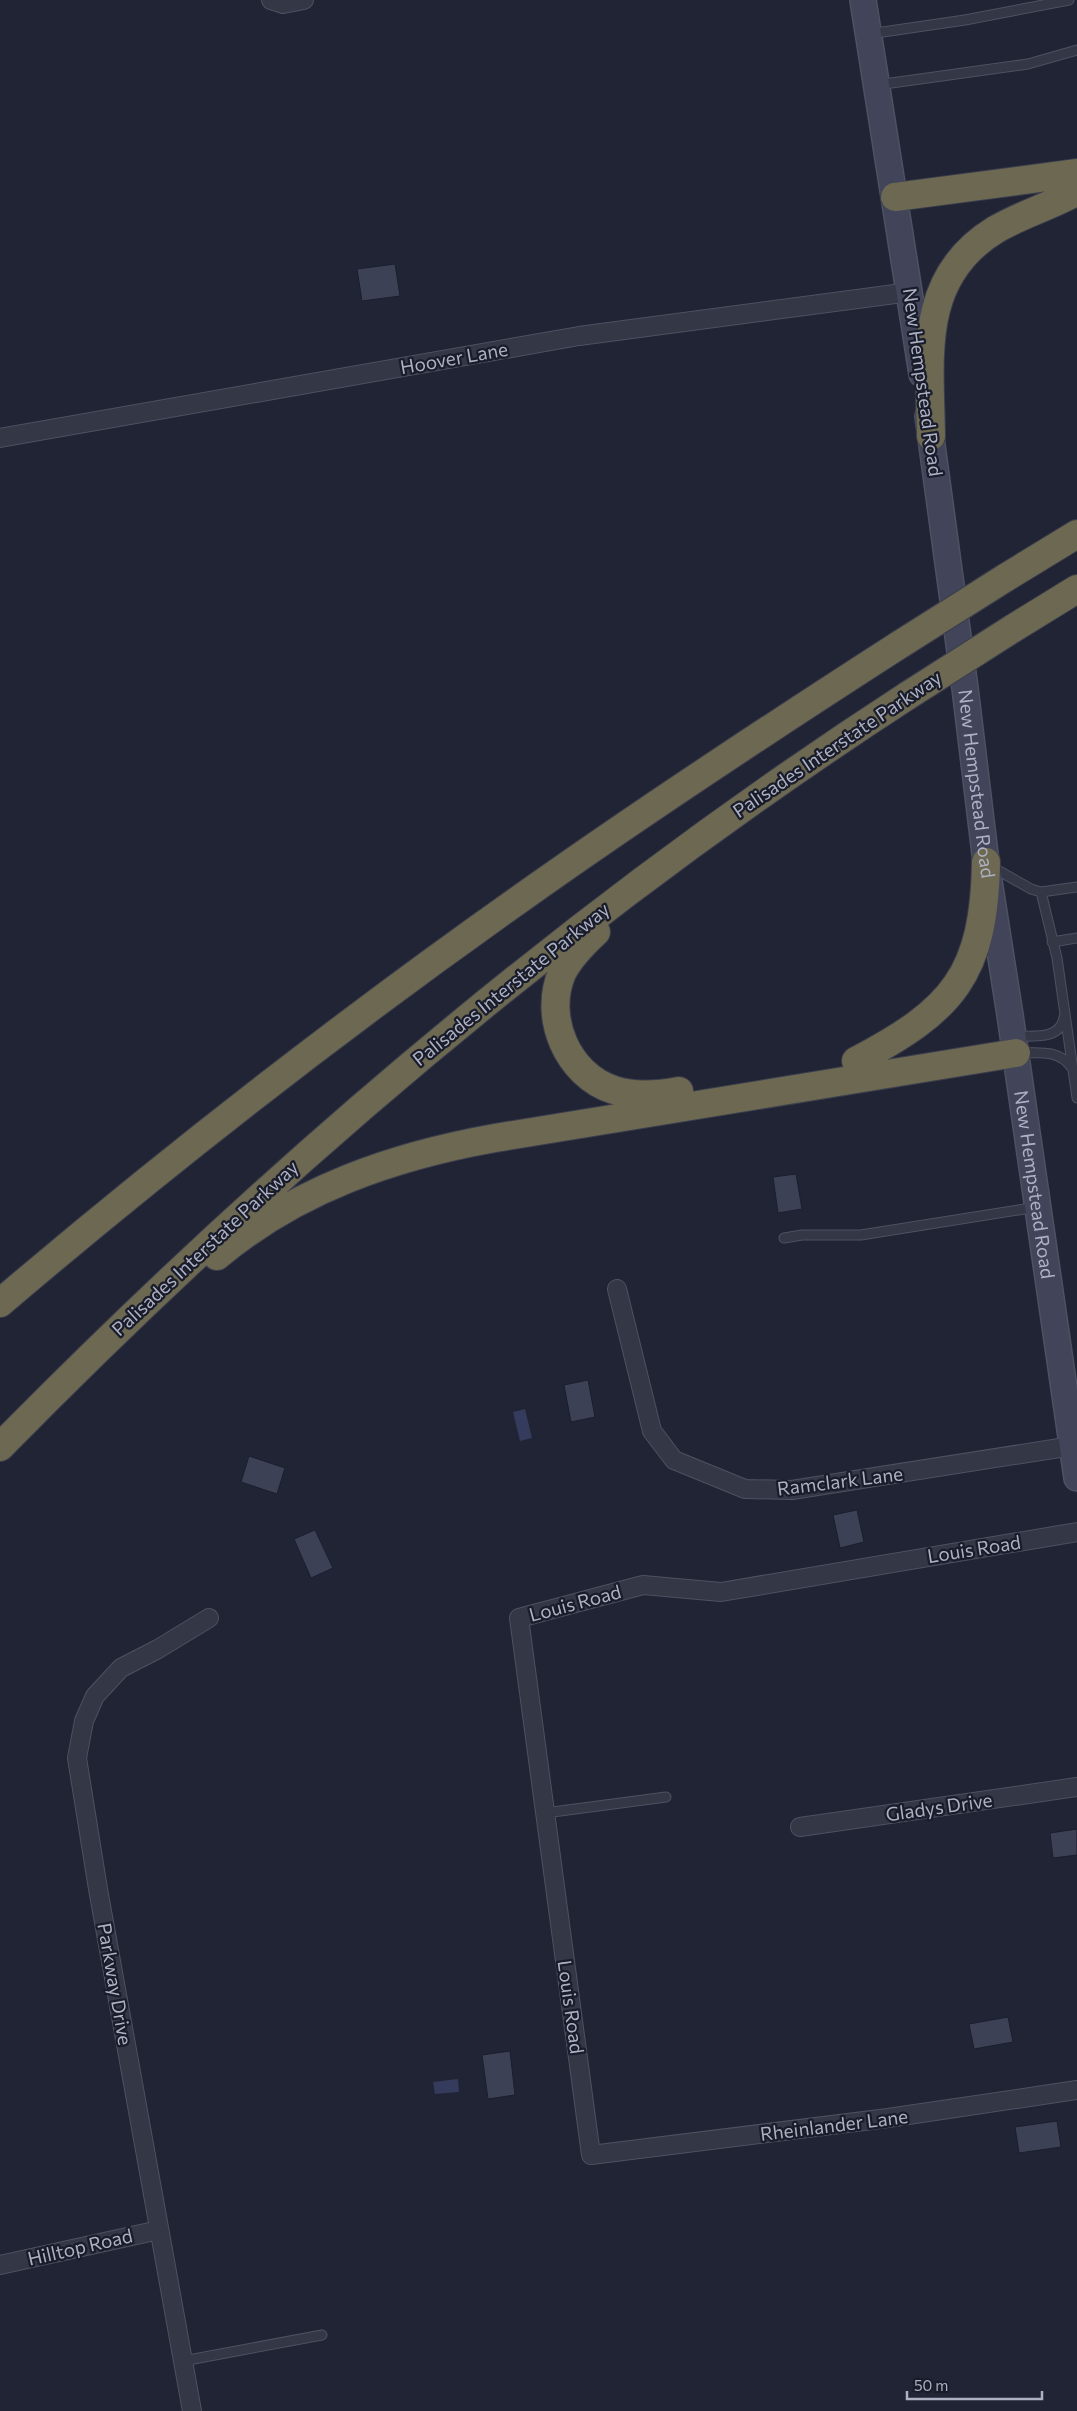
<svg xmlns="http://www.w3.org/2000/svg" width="1077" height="2411" font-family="Commissioner,sans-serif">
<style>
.water{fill:#353b5c}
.building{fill:#3d4156;stroke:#1b1e2c}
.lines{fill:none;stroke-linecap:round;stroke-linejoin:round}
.lane-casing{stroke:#4e5161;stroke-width:11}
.street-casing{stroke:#4e5161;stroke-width:20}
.secondary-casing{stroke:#4e5161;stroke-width:28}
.highway-casing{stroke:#3b3e4d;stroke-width:30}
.lane{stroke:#343746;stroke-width:9}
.street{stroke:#343746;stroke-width:18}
.secondary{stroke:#424559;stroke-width:25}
.highway{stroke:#6c6851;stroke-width:28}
.highway-bridge-casing{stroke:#3b3e4d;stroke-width:30;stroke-linecap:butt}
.highway-bridge{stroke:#6c6851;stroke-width:28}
.labels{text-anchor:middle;stroke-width:4.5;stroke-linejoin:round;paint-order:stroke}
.street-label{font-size:19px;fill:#aeb1c3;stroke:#191c2a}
</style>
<rect width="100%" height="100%" fill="#212435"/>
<!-- water -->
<path class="water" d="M525,1409L532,1438L520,1441L513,1412Z
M458,2079L459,2092L435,2094L433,2082Z"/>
<!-- building -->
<path class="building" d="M395,264L400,296L362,301L357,269Z
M796,1174L802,1209L778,1213L773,1177Z
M588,1380L595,1417L571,1422L564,1385Z
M249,1456L285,1468L277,1494L241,1482Z
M857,1510L864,1542L840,1548L833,1515Z
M315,1530L333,1568L311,1578L294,1539Z
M1077,1829V1855L1053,1858L1050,1833Z
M1008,2017L1013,2042L974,2049L969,2024Z
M510,2051L515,2095L488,2099L482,2055Z
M1057,2121L1061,2147L1019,2153L1015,2127Z"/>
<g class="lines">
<defs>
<path id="lane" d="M869,34L965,20L1069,0
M877,85L1028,64L1077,50
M992,867L1031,889L1041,892L1077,887
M1041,892L1057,958L1077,1098
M1052,942L1077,938
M1015,1036C1033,1036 1061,1040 1064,1017
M1018,1053C1039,1053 1059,1049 1072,1068
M784,1238L802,1235H861L1037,1207
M545,1813L666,1797
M183,2361L322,2335"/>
<path id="street" d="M271,0L283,4L304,0
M0,438L579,336L910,292
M617,1289L652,1431L674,1460L745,1489L792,1490L1072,1446
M1077,1532L721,1592L643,1585L519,1618L591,2155L888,2118L1077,2090
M800,1827L1077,1787
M0,2265L159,2230
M192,2411L98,1889L77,1758L84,1721L95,1696L121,1668L158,1649L209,1618"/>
<g id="secondary">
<path d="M863,0L922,374"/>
<path id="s1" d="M928,416L965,688L986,862L1010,1015L1077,1478"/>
</g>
<path id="highway" d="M895,197L1077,173
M931,436C930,358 917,278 995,230C1020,215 1048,207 1074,193
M1005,578L1077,534
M1012,629L1077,589
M596,932C583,944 570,957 562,973C543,1017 567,1075 614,1090C635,1097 657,1095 679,1091
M856,1061C953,1010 984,975 986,862
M217,1256C297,1189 394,1156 495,1138L1016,1053
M0,1303C167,1161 339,1027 517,901C642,812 770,728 899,645
M0,1447C276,1166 576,911 907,696"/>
</defs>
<!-- lane casing -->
<use href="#lane" class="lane-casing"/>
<!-- street casing -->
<use href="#street" class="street-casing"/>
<!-- secondary casing -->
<use href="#secondary" class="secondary-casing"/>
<!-- highway casing -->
<use href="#highway" class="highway-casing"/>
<!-- lane -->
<use href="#lane" class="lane"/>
<!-- street -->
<use href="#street" class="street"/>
<!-- secondary -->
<use href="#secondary" class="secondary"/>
<!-- highway -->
<use href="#highway" class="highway"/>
<defs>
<path id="highway-bridge" d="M899,645L1005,578
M907,696L1012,629"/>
</defs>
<!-- highway-bridge casing -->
<use href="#highway-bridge" class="highway-bridge-casing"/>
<!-- highway-bridge -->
<use href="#highway-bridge" class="highway-bridge"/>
</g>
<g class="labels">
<!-- street labels -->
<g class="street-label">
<text transform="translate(454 358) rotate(-10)" y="7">Hoover Lane</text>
<text transform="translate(923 382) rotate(82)" y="7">New Hempstead Road</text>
<text transform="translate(837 744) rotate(-34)" y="7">Palisades Interstate Parkway</text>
<text dy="7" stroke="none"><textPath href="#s1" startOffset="371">New Hempstead Road</textPath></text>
<text transform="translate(511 984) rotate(-39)" y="7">Palisades Interstate Parkway</text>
<text dy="7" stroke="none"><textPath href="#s1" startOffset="776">New Hempstead Road</textPath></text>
<text transform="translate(205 1248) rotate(-43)" y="7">Palisades Interstate Parkway</text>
<text transform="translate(840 1481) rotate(-7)" y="7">Ramclark Lane</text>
<text transform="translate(974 1549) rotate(-9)" y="7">Louis Road</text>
<text transform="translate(575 1603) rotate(-15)" y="7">Louis Road</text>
<text transform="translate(939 1807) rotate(-8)" y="7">Gladys Drive</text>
<text transform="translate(115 1984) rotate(80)" y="7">Parkway Drive</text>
<text transform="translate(571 2007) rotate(82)" y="7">Louis Road</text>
<text transform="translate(834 2125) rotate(-7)" y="7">Rheinlander Lane</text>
<text transform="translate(80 2247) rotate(-13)" y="7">Hilltop Road</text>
</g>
</g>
<!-- scale -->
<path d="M907 2391v8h135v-8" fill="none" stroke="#aeb1c3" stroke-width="2.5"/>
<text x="914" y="2391" font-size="15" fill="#aeb1c3" stroke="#191c2a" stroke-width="4" paint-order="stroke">50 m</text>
</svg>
